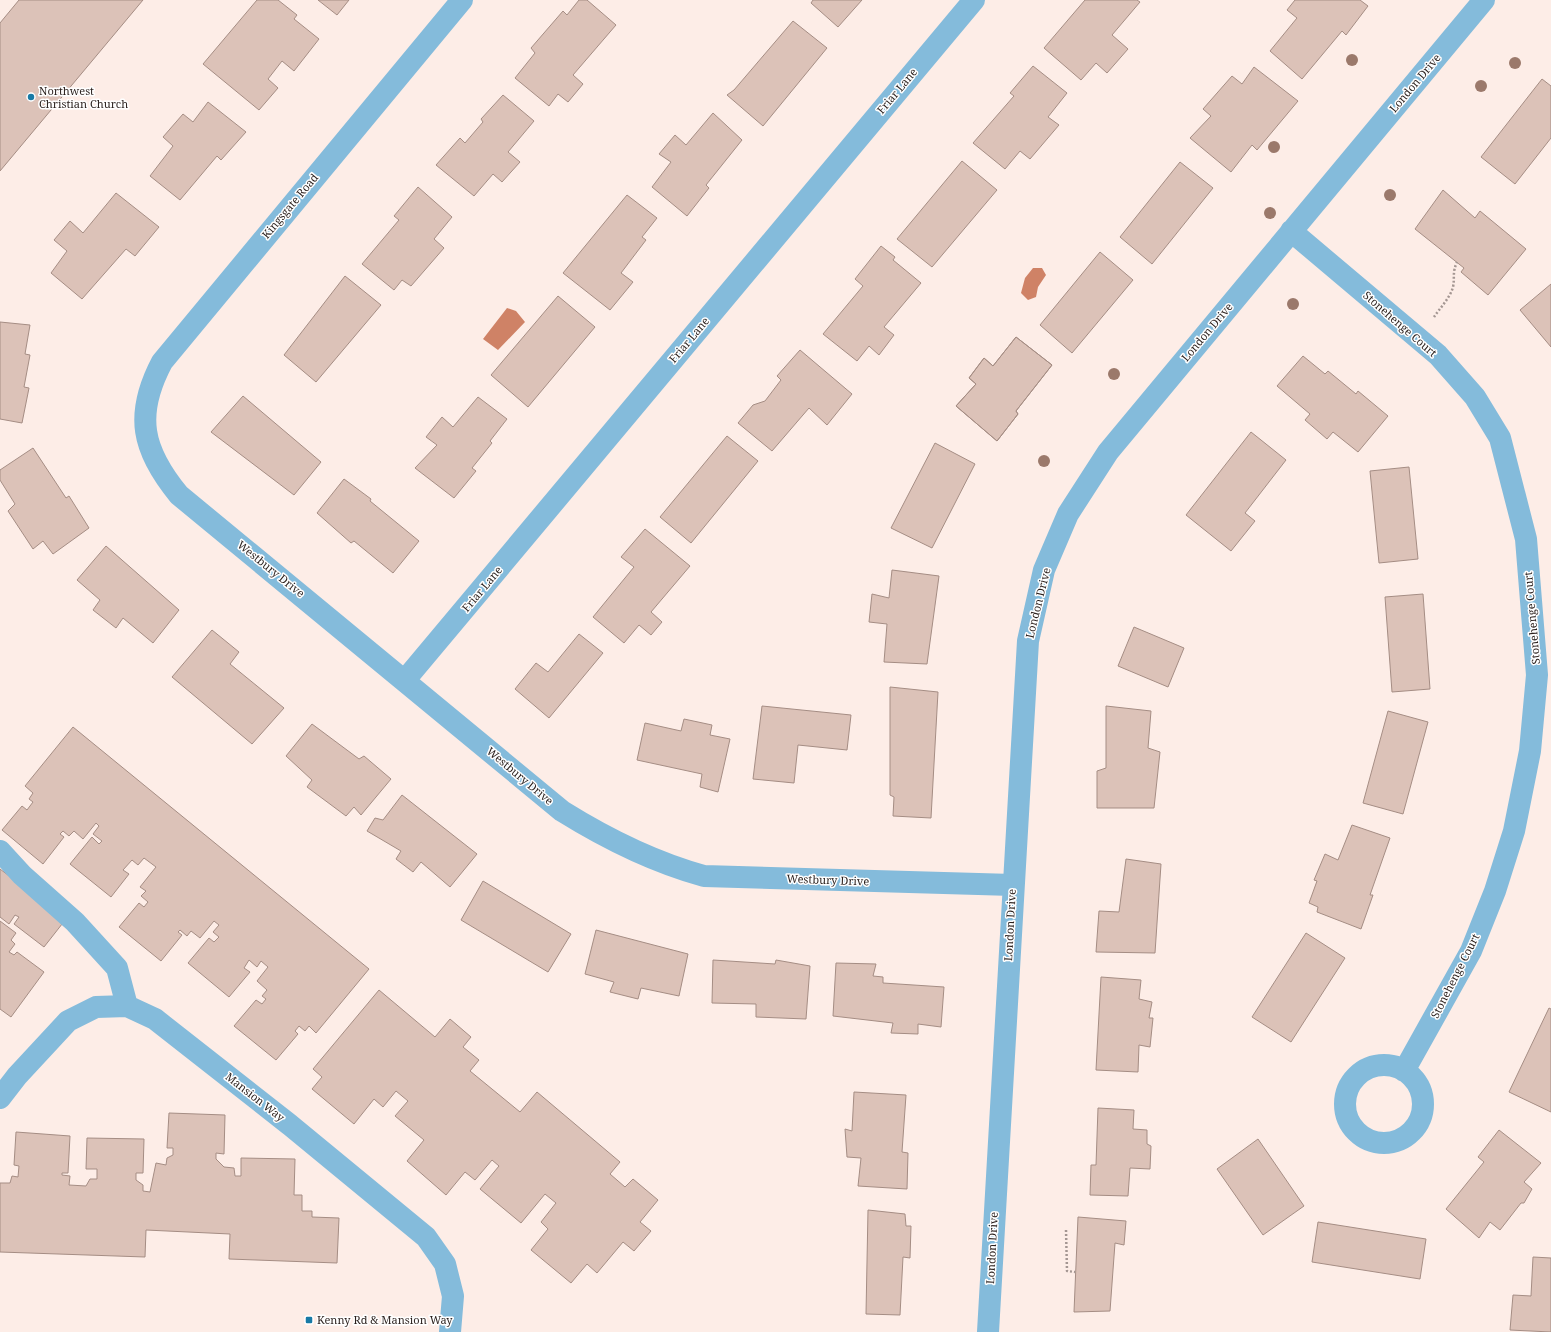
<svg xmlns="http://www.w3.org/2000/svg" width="1551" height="1332" font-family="'Noto Serif',serif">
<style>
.water{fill:#cf8266}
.building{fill:#dcc2b8;stroke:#a58d84}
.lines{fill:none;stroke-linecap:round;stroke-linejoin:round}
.path{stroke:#a49692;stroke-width:2.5;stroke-dasharray:2 2;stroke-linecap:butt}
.minor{stroke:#84bbdb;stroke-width:22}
.tree{fill:#9b796b}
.poi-dot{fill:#187aa6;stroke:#fff;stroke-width:1.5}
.labels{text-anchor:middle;stroke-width:3;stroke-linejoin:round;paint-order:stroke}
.street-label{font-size:11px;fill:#291f1c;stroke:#fff}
.poi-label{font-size:11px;fill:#291f1c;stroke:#fff;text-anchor:start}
</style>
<rect width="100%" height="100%" fill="#fdede7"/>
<!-- water -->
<path class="water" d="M1033,268H1042L1046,275L1038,287L1036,297L1028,300L1021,293L1025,278Z
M507,308L516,311L525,322L498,350L483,339Z"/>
<!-- building -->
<path class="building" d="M19,0H143L0,171V23Z
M257,0H278L297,15L294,19L319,39L294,71L282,61L268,79L278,88L259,110L203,64Z
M318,0H349L337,15Z
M579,0H587L616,25L573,75L583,84L568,102L558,94L549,106L515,78L535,53L531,48L563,11L567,15Z
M813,0H862L838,27L811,3Z
M1085,0H1137L1140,2L1112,35L1128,49L1107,73L1096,63L1081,80L1044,48Z
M1295,0H1360L1368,6L1346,35L1342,31L1302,79L1270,51L1297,18L1287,10Z
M793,21L827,48L763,126L727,95L734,90Z
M1033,66L1067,93L1048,117L1059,125L1030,159L1020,151L1005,169L973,143L1014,96L1010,93Z
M1254,67L1298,101L1257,150L1252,145L1231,172L1190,138L1211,116L1203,109L1232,76L1242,84Z
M1542,79L1551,86V138L1515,184L1481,157Z
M503,95L534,121L508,152L520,162L502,182L493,174L474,196L436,165L460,138L465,143L483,122L481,119Z
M208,102L246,132L221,160L217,156L180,200L150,176L173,146L163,137L183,114L193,122Z
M713,113L742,140L706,185L709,188L687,216L652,187L671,162L659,154L675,135L686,145Z
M962,161L997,190L932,267L897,239Z
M1180,162L1213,188L1152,264L1120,237Z
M418,187L452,217L434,239L444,248L411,286L402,280L394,290L362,264L399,220L394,216Z
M1443,190L1475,218L1480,211L1526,249L1488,295L1461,272L1464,268L1415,229Z
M116,193L159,227L135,256L126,249L82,299L51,273L67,251L54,240L70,221L83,233Z
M627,195L657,218L642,237L646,240L621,273L633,282L610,310L563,273Z
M881,246L895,257L893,260L921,283L884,327L894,335L879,355L869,346L857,361L823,334L863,286L855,279Z
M1100,252L1133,280L1072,353L1040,325Z
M345,276L381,305L316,382L284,355Z
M1551,284V347L1520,310Z
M558,296L595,327L528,407L491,375Z
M0,322L30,325L25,354L30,355L24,387L29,388L22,423L0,419Z
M1016,337L1052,365L1016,411L1018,414L997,441L956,406L976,384L969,378L984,358L993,366Z
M1016,337L1052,365L1016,411L1018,414L997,441L956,406L976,384L969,378L984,358L993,366Z
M800,350L852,394L827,425L809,408L772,451L738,423L753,405L765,401L781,380L777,376Z
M1303,356L1325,374L1328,371L1356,394L1358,391L1388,416L1358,452L1333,432L1327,439L1305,420L1310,414L1277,386Z
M243,396L321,462L294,495L211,432Z
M478,397L507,419L490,441L492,443L472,468L476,471L454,498L415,468L437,445L426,437L442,417L453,427Z
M1251,432L1286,460L1245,513L1255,521L1231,551L1186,515Z
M727,436L758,461L691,543L660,517Z
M935,443L975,464L932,548L891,528Z
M33,448L66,498L69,496L89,528L53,554L43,541L33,549L8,511L15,504L0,480V470Z
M1409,467L1418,559L1379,563L1370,471Z
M344,479L371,499L370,501L419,541L393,573L354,541L351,543L317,513Z
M645,529L690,566L651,612L662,622L651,635L639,625L624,643L593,617L634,567L621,557Z
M106,546L179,610L153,643L123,618L116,628L93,610L100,600L77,580Z
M892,570L939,576L927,664L884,662L887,624L869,622L872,594L889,598Z
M1423,594L1430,689L1392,692L1385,597Z
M1134,627L1184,648L1168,687L1118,666Z
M212,630L239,652L230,664L284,708L252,744L172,677Z
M579,634L603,653L549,718L515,689L536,663L548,672Z
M890,687L938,692L931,818L893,816L894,797L890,795Z
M762,706L851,715L847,750L798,745L794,783L753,779Z
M1106,706L1151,711L1148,748L1160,752L1154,808H1097V771L1106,768Z
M1388,711L1428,722L1403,814L1363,803Z
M684,719L712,725L710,735L730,739L718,792L700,787L702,774L637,760L645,723L681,731Z
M312,724L359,759L364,756L391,779L361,815L354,807L346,816L307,787L312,780L286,756Z
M73,727L369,969L316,1033L309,1026L305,1031L299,1026L295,1031L298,1034L276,1060L234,1026L256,1000L262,1004L266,999L262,996L267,990L257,981L268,967L261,961L257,967L249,960L244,968L250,972L229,997L188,963L209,938L214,942L219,937L213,932L219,925L214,921L200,938L191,931L187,936L180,930L178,932L182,935L161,961L119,927L139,903L144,907L148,902L141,896L146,891L140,887L156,867L144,858L138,865L132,860L123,870L129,874L111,897L70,864L92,837L99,844L102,841L93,834L99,826L96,823L83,839L74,831L69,836L63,831L60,834L64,837L43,864L2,830L22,806L27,810L33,802L29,799L33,793L25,786Z
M402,795L477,854L450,887L421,862L413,872L396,859L401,851L367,831L375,818L383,820Z
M1352,825L1390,838L1370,895H1373L1361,929L1317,912L1318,907L1309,903L1317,881L1314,880L1325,854L1338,860Z
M1126,859L1161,864L1155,953L1096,952L1099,911L1119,912Z
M0,869L66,919L44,947L14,924L19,917L15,915L9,924L0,917Z
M483,881L571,934L548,972L461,920Z
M0,921L16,933L11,940L15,944L9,952L14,955L17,952L44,972L11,1017L0,1009Z
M596,930L688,954L679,996L641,988L638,999L610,992L614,982L585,974Z
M1306,933L1345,958L1291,1042L1252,1017Z
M713,960L775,964L776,960L810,966L806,1019L756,1017V1004L712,1003Z
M836,963L876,964L873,976L883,977V983L944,987L941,1027L918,1024V1034L891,1033L893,1023L833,1016Z
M1101,977L1141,980L1139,999L1152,1002L1149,1018H1153L1150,1047L1139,1045L1138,1072L1096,1070Z
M379,990L435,1037L450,1019L471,1037L463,1047L479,1060L470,1071L520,1112L537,1092L620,1162L610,1174L625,1187L633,1179L658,1200L640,1222L651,1231L634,1251L623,1242L597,1273L587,1264L571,1283L531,1250L548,1229L541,1222L556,1203L545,1194L521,1223L480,1189L499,1166L492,1160L475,1180L465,1172L446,1195L407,1161L424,1140L395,1116L408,1101L396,1091L383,1107L374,1099L354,1124L312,1089L322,1077L313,1069Z
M1549,1008L1551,1009V1112L1509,1092Z
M854,1092L906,1095L902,1152L908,1153L907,1189L858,1186L861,1158L847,1157L845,1129L852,1131Z
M1098,1108L1134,1110L1133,1129L1147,1130V1144L1151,1146L1150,1169L1130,1168L1128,1196L1090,1195L1091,1165H1096Z
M169,1113L225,1115L224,1154L216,1153V1159L224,1167L234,1168L235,1176H241V1158L295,1159L294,1195H302V1211H312V1217L339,1218L337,1263L229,1259L230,1234L146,1230L145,1257L0,1252V1183H10L12,1176L18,1177L19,1166L14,1165L16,1132L70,1136L68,1173H62V1175L70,1176L69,1185L86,1186L90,1179H97V1169H86L87,1138L144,1139L143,1173H136V1180L143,1185V1191L150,1192L156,1163L166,1165L167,1158L173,1155V1148H167Z
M1499,1130L1541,1163L1524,1182L1532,1189L1524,1203H1521L1500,1230L1490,1222L1479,1238L1446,1209L1484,1162L1478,1157Z
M1258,1139L1304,1206L1263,1235L1217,1169Z
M868,1210L905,1214L906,1226H911L910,1258L903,1257L900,1315L866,1314Z
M1078,1217L1126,1221L1124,1245L1115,1243L1110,1311L1074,1312Z
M1318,1222L1426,1239L1420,1279L1312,1262Z
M1533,1257L1551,1258V1332L1510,1330L1513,1295L1531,1296Z"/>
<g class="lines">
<!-- path -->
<path class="path" d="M1434,317C1440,308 1450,298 1453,287C1455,277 1452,273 1457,262
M1066,1230L1067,1271L1075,1272"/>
<!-- minor -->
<path class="minor" d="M462,0L162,362C134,415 142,450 179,495L562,811C607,839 653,862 704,876L1013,885
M1291,231L1438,355L1475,397L1500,438L1526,539L1537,675L1530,751L1514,831L1495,891L1471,951L1404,1071
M405,680L974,0
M0,851L22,875L75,922L117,968L127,1006
M1345 1104a39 39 0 1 1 78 0a39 39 0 1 1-78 0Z
M0,1098L17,1076L68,1021L96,1007L127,1006L155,1019L290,1125L426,1237L445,1264L453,1296L450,1332
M988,1332L1028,641L1044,570L1068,514L1108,452L1484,0"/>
</g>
<!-- trees -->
<g class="tree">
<circle cx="1352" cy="60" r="6"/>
<circle cx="1515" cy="63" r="6"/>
<circle cx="1481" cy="86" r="6"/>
<circle cx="1274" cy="147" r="6"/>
<circle cx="1390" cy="195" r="6"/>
<circle cx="1270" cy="213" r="6"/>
<circle cx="1293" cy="304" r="6"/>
<circle cx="1114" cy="374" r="6"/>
<circle cx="1044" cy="461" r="6"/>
</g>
<!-- markers -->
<g class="poi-dot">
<circle cx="31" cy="97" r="4"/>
<rect x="305" y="1316" width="8" height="8" rx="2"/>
</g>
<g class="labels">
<!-- street labels -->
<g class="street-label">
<text transform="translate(1415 83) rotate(-50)" y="4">London Drive</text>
<text transform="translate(897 91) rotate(-50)" y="4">Friar Lane</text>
<text transform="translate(290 206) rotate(-50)" y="4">Kingsgate Road</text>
<text transform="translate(1400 324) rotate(41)" y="4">Stonehenge Court</text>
<text transform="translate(1207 332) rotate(-50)" y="4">London Drive</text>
<text transform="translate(689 340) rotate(-50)" y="4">Friar Lane</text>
<text transform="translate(271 569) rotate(39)" y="4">Westbury Drive</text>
<text transform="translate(482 589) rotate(-50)" y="4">Friar Lane</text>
<text transform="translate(1038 603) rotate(-76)" y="4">London Drive</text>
<text transform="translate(1532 618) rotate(-95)" y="4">Stonehenge Court</text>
<text transform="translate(520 776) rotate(40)" y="4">Westbury Drive</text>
<text transform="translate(828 880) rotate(2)" y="4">Westbury Drive</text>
<text transform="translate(1010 925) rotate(-87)" y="4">London Drive</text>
<text transform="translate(1455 976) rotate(-63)" y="4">Stonehenge Court</text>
<text transform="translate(255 1097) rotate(38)" y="4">Mansion Way</text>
<text transform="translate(992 1248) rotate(-87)" y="4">London Drive</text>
</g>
<!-- poi labels -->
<g class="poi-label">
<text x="39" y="95">Northwest<tspan x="39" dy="13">Christian Church</tspan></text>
<text x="317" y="1324">Kenny Rd &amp; Mansion Way</text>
</g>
</g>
</svg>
